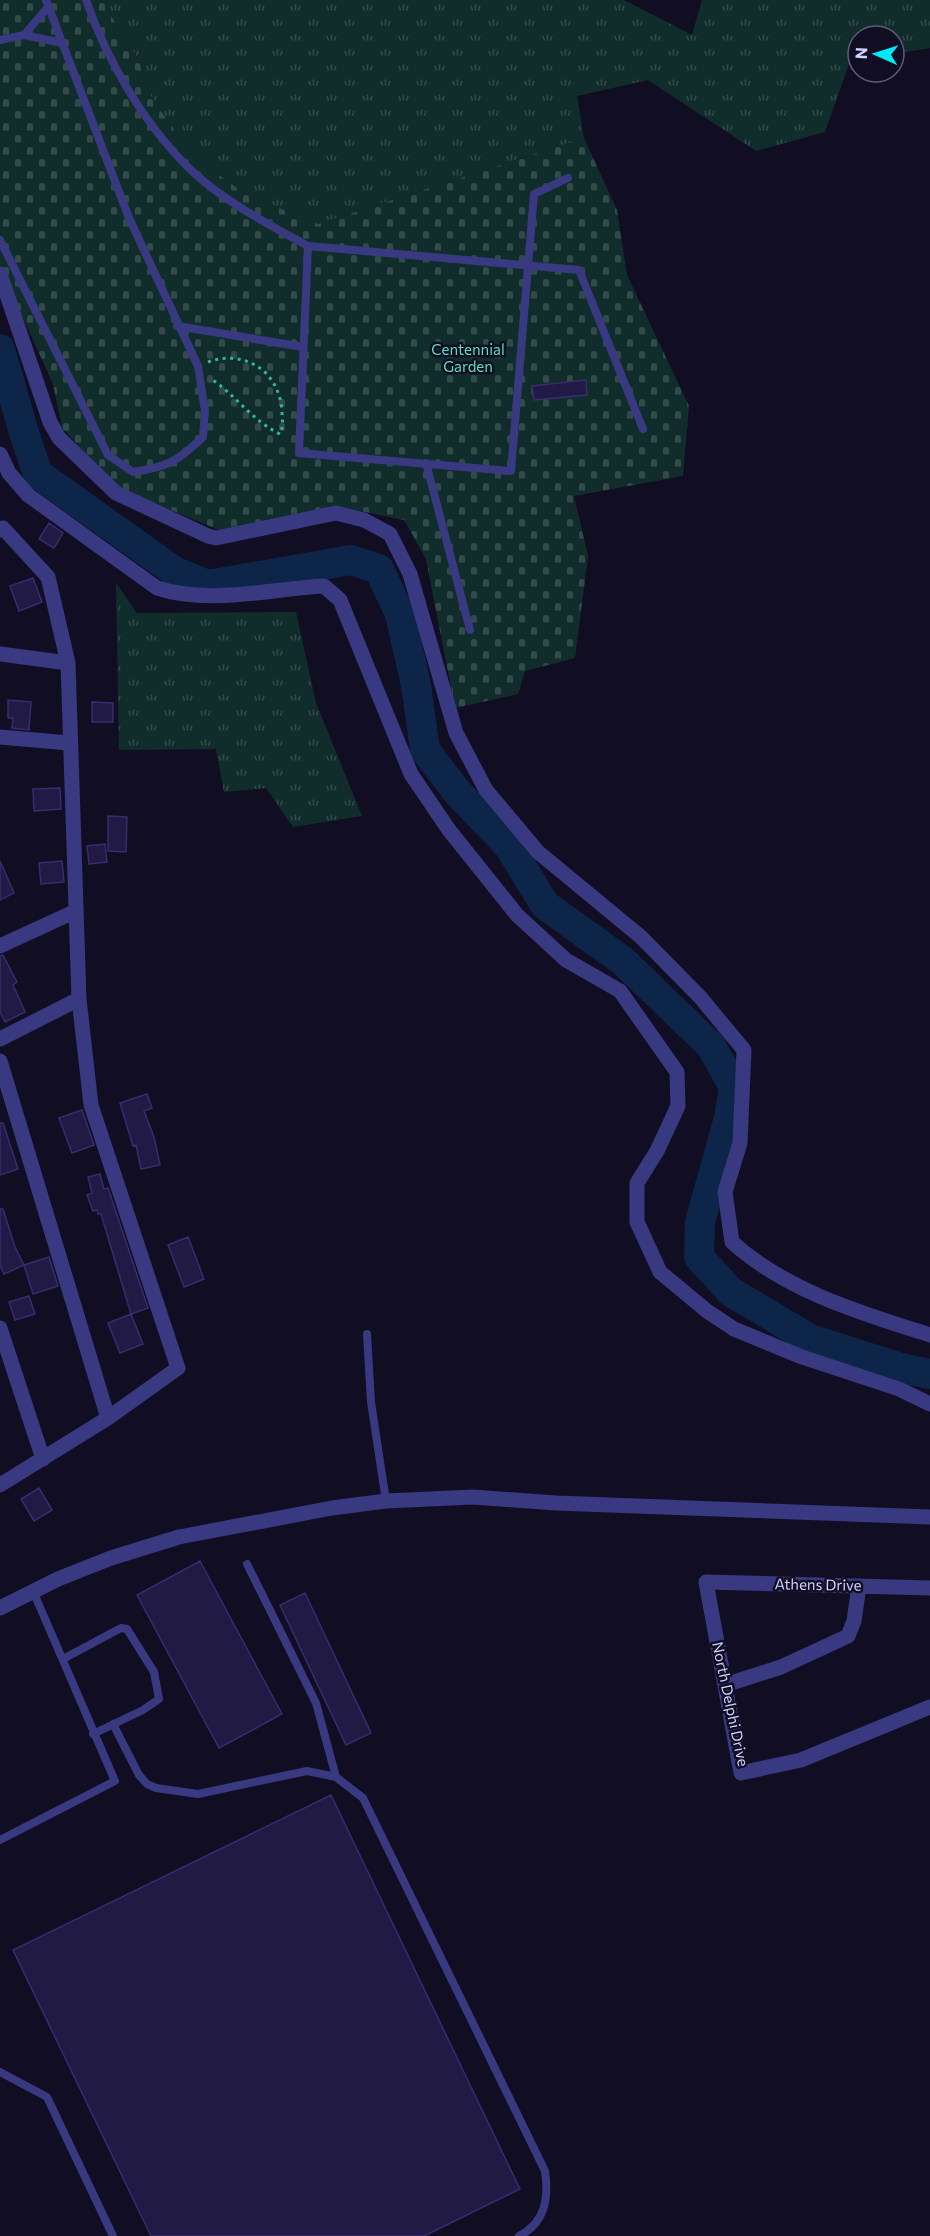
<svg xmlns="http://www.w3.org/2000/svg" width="930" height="2236" font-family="Commissioner,sans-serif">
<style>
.grass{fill:url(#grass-tufts)}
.cemetery{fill:url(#cemetery-stones)}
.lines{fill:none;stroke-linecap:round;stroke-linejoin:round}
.river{stroke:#0d2548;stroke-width:30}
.building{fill:#211a44;stroke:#372c6f;stroke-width:1.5}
.path{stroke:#2fb4a7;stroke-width:3;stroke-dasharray:3 4.5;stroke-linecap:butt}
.lane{stroke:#393981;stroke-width:8}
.street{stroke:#393981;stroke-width:15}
.labels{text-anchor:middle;stroke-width:5;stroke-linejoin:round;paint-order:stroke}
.park-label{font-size:15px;fill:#5cdfba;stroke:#110e23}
.street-label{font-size:15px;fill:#d4d0ff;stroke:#110e23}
</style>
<defs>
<pattern id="grass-tufts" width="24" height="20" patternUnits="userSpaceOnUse" patternTransform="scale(1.5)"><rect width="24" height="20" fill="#112d2b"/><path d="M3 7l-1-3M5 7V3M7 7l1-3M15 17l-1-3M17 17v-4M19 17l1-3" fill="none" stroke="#334a4b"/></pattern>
<pattern id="cemetery-stones" width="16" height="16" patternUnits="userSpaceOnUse" patternTransform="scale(1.5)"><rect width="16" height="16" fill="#112d2b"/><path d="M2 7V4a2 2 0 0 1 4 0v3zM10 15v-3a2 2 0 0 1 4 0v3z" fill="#334a4b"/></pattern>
</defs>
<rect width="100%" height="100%" fill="#110e23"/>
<!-- grass -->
<path class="grass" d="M106,0H624L692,35L702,0H930V48L894,54V36H858V60L850,61L825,132L756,151L648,80L577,96L584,138L318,224L247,195L192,156L151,96L138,59L110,14Z
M116,583L137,613L296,612L316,703L362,816L293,827L266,788L224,792L216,749L119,750Z"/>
<!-- cemetery -->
<path class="cemetery" d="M0,0H106L110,14L138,59L151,96L192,156L247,195L318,224L584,138L617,210L627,275L689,406L683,476L574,496L588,556L575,658L525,671L518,694L455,708L426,559L404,520L336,506L219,530L118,488L62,428L53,384L0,267Z"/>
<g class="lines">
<!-- river -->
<path class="river" d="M0,349L24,433L38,474L174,571L208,585L351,560L379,569L400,614L416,685L425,750L457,792L509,846L545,905L623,961L711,1046L734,1087L729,1118L700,1222L699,1257L731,1292L810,1339L901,1368L930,1374"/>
</g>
<!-- building -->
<path class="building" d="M586,380L587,395L534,400L532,386Z
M49,523L63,533L54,548L39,539Z
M33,578L42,602L19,611L10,586Z
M8,700L31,702L29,730L12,728L13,718H8Z
M92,702L113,703V722H92Z
M60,788L61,809L34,811L33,789Z
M108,816L127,817L126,852L108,851Z
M105,844L107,862L89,864L87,846Z
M0,861L14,893L0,900Z
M62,861L64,882L41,884L39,863Z
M3,955L17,982L13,985L25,1012L5,1022L0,1012V956Z
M147,1094L152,1108L144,1111L154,1137L160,1165L141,1169L136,1145L133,1146L120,1103Z
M82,1110L94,1145L72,1153L59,1118Z
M0,1123H3L18,1169L0,1175Z
M100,1174L104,1189L108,1188L148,1308L131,1314L101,1214H98L97,1210L93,1211L87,1195L92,1193L88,1177Z
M0,1209H3L15,1247L24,1265L4,1274L0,1265Z
M188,1237L204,1279L184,1287L168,1245Z
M49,1257L58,1286L33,1294L24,1265Z
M29,1296L35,1314L15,1320L9,1302Z
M131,1314L143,1344L120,1353L108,1323Z
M39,1488L52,1510L34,1521L21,1499Z
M200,1561L282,1714L219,1748L137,1595Z
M305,1593L371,1733L346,1745L280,1605Z
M331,1795L520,2189L424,2236H151L13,1950Z"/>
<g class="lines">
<!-- path -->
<path class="path" d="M208,362C245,349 279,371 282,411C282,419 284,426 280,434C253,421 237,397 213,380"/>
<!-- lane -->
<path class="lane" d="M86,0C107,61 145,126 192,171C225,202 268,224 308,246
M24,35L62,43
M0,40L24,35L48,7
M568,178L534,194L511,471L299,453L308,246L579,270L643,429
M0,240L108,455L133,472C168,467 178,461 203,437L205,411L198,366L129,218L46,0
M177,326L303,347
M426,463L470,630
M367,1334L371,1402L386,1501
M247,1564L316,1703L336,1777
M63,1659L121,1628L127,1629L154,1672L159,1699L143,1710L93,1734
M113,1724L139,1775L147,1784L156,1788L198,1794L307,1771L336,1777L363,1798L545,2171C549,2199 545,2223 519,2236
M0,1840L115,1781L33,1591
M0,2072L47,2097L113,2236"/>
<!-- street -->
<path class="street" d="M0,274L50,422L59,438L116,493L208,536L216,538L336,513L364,520L390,534L410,574L456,733L486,790L538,852L641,937L700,997L744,1050L740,1143L725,1192L732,1242C786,1291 861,1313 930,1335
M0,454L9,473L28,495L157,588C209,605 270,589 324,586L340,600L411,774L449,830L517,915L566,960L620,991L677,1072L678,1106L657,1151L637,1183V1222L660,1272L707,1311L734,1329L802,1357L899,1389L930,1404
M0,530L3,528L48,577L68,663L79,999L91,1105L178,1368L108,1418L0,1485
M0,654L68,663
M0,737L69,743
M0,946L76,911
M0,1039L79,999
M0,1061L108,1418
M0,1328L43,1459
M930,1588L706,1582L741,1773L801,1760L930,1707
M0,1608L58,1579L111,1558L179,1537L332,1508L386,1501L473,1497L556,1503L930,1517
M725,1685L781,1667L848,1636L854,1621L859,1586"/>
</g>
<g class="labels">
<!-- park labels -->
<g class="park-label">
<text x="468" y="355">Centennial<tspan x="468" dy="17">Garden</tspan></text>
</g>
<!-- street labels -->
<g class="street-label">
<text transform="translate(818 1585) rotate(1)" y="5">Athens Drive</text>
<text transform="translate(730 1704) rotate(78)" y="5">North Delphi Drive</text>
</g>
</g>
<!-- north arrow -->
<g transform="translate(876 54) rotate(273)"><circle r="28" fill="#110e23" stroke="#5f5c7b" stroke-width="1.5"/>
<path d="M0-4.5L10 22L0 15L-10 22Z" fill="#01e9f9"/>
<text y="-9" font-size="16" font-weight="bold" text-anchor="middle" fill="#d4d0ff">N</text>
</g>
</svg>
